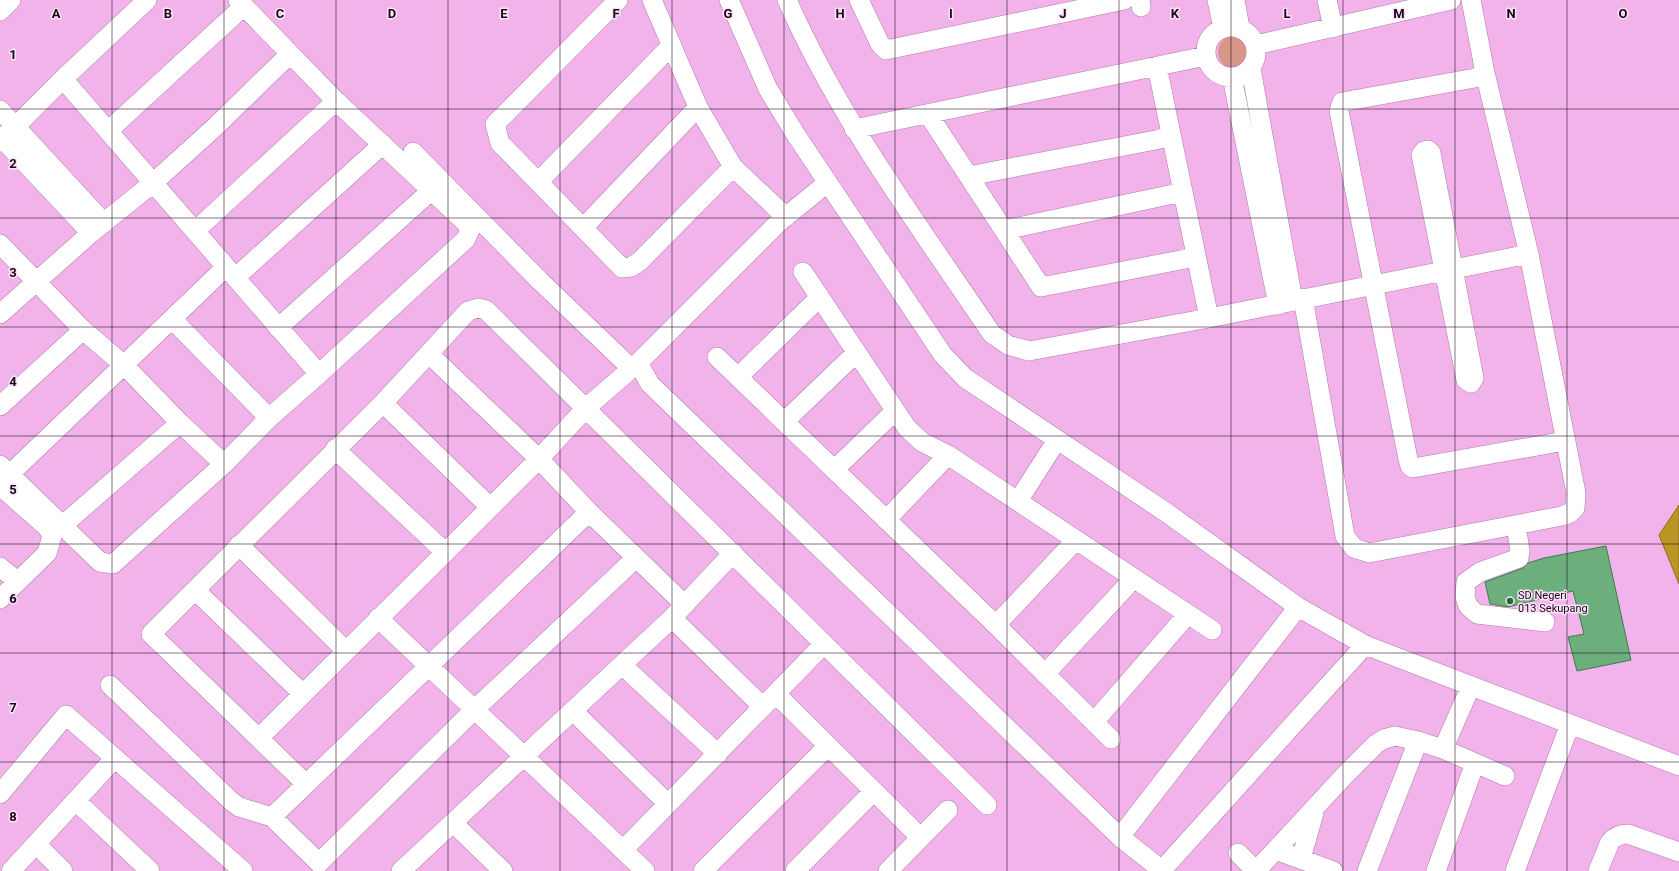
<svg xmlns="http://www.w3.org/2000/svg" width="1679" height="871" font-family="Roboto,sans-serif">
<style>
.green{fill:#d9978b}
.water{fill:#ba9722;stroke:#8a6c1f}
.building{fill:#6caf7c;stroke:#3c7e4e}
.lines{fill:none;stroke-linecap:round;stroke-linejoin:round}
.minor-casing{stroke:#b278ac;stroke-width:20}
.minor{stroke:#fff;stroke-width:19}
.grid{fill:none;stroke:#1b0619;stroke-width:1;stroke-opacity:0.55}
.poi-dot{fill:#236c3a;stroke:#fde3f9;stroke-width:1.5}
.labels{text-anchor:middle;stroke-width:3;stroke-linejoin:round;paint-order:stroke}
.poi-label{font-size:11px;fill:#1b0619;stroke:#fde3f9;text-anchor:start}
.grid-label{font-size:13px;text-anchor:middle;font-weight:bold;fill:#1b0619;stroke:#fde3f9;stroke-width:3;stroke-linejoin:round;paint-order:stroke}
</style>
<rect width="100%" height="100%" fill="#f2b3eb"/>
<!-- green -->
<path class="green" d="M1218 52a17 17 0 1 1 34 0a17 17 0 1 1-34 0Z"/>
<!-- water -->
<path class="water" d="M1679,505V584L1659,535Z"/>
<!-- building -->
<path class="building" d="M1606,546L1631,660L1577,671L1568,637L1584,634L1573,591L1508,607L1490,604L1485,582L1523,568L1528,563L1544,558Z"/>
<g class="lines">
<defs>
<path id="minor" d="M618,0L495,124L500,143L622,268L631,267L640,261L733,167
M652,0L698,107L733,167L786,217
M729,0L768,89L796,135L943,355L965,378L1167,513L1298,607L1365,645L1679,766
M787,0C840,120 919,226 992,334L1008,345L1029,351L1209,318L1529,254
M859,0L880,44L886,50L1124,0
M1140,0L1141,7
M1217,0L1223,28
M1235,0L1240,28
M1327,0L1333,28
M1471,0L1485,73L1475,78L1342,102L1339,111L1408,459L1410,466L1413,468L1565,441
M0,11L11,0
M1206 52a25 25 0 1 1 50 0a25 25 0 1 1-50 0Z
M1256,45L1451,0
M1157,66L1209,318
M1251,69L1293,300
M1232,77L1278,305
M63,79L319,374
M0,110L104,223
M928,114L1041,287L1196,257
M854,129L1206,56
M108,131L244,6
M0,136L91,233
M0,142L63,79L147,0
M1428,150L1431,153L1474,378L1471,383L1466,380L1421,155L1424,151Z
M413,152L540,281L632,369
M969,176L1171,137
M538,182L672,45
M827,183L777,224L638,363L650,384L1120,837L1163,871
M583,228L698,107
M1004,230L1183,192
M195,231L336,101
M0,244L83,330L124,365L180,423L224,464
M803,272L907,428L922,442L948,455L1212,630
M236,277L383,144
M1303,298L1345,536L1354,548L1369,553L1562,516L1570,513L1575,508L1576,493L1529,254L1485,73
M0,314L91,233L153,183L215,127L290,54
M172,319L269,418
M278,328L432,190
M429,354L539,459L589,512L685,605
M717,357L996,625L1111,739
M738,377L820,297
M383,403L490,507
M0,406L83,330
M784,422L856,353
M335,449L445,552
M0,465L100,562L113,564L224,464L269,418L319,374L466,239L470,230L465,222L336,101L238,0
M834,470L895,411
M10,474L226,267
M0,486L47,527L52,536L47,553L0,599
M1018,501L1057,440
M886,520L948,455
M63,525L180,423
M1516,525L1520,551L1519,558L1480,572L1466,582L1465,597L1468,606L1477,614L1545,622
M239,545L346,651
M0,567L17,581
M195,590L303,694
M378,618L645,871
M672,618L763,707
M996,625L1076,540
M622,665L718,754
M1045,674L1134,578
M110,685L231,801L239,807L272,817L319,863L475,709L636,558
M776,694L920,837
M573,711L668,804
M1094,722L1188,614
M259,738L539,459L586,408L638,363
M1443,749L1471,686
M306,784L151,634L383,403L468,311L478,308L486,310L987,805
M0,794L66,715L243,871
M76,801L150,871
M272,817L589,512
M453,823L503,871
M1120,837L1298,607
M36,844L63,871
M623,850L824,644
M1276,850L1333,871
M1238,853L1256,871L1345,775L1376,744L1384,739L1395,736L1418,741L1443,749L1505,776
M1301,859L1314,813
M1162,870L1365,645
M11,871L114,759
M401,871L672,618L733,553
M703,871L828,746
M795,871L874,791
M888,871L948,810
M1367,871L1418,741
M1436,871L1475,763
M1515,871L1570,724
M1598,871L1610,842C1615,836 1621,834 1628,834L1679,852"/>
</defs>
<!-- minor casing -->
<use href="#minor" class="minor-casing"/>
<!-- minor -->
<use href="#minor" class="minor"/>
</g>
<!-- grid -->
<path class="grid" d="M112,0V871M224,0V871M336,0V871M448,0V871M560,0V871M672,0V871M784,0V871M895,0V871M1007,0V871M1119,0V871M1231,0V871M1343,0V871M1455,0V871M1567,0V871M0,109H1679M0,218H1679M0,327H1679M0,436H1679M0,544H1679M0,653H1679M0,762H1679"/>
<!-- markers -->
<circle class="poi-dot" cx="1510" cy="601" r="4"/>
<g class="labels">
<!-- poi labels -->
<g class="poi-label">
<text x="1518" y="599">SD Negeri<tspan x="1518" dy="13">013 Sekupang</tspan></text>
</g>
</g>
<g class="grid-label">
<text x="56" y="18">A</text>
<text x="168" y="18">B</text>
<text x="280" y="18">C</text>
<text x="392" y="18">D</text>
<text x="504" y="18">E</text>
<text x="616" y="18">F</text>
<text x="728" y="18">G</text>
<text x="840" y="18">H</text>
<text x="951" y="18">I</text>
<text x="1063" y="18">J</text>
<text x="1175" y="18">K</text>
<text x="1287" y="18">L</text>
<text x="1399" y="18">M</text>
<text x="1511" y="18">N</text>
<text x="1623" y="18">O</text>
<text x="13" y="59">1</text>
<text x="13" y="168">2</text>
<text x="13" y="277">3</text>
<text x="13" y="386">4</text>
<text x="13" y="494">5</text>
<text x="13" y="603">6</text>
<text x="13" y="712">7</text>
<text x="13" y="821">8</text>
</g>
</svg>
